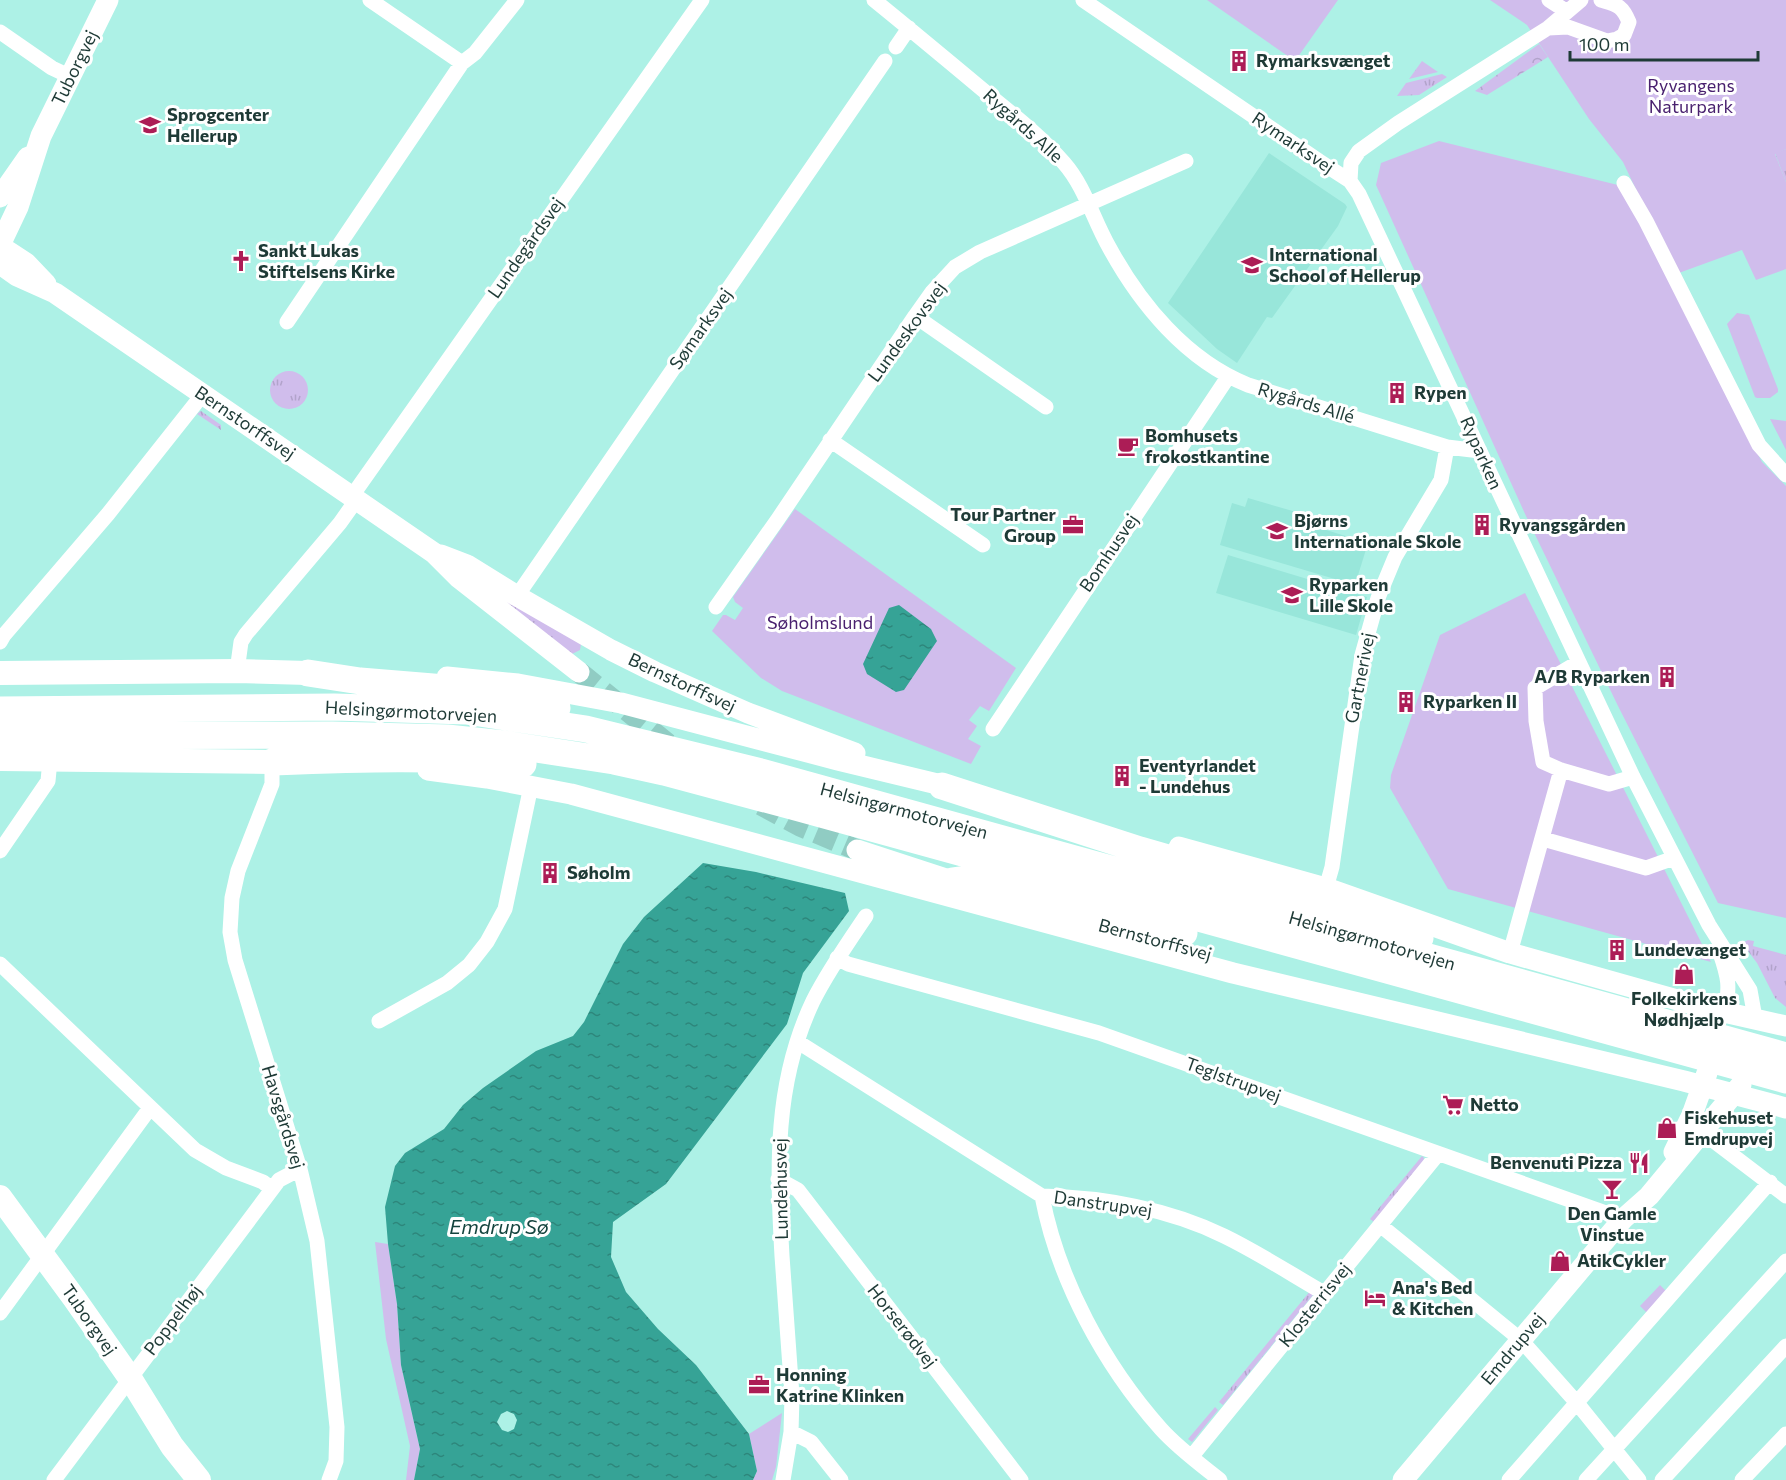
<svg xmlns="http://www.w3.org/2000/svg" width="1786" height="1480" font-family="Commissioner,sans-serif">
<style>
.built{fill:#98e6da}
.grass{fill:url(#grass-tufts)}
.forest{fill:url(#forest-crowns)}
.green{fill:#d0bdec}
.water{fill:url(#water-ripples);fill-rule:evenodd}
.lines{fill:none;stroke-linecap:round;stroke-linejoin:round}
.secondary-tunnel{stroke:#90ccc3;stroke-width:21;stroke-dasharray:21 10;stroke-linecap:butt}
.street{stroke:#fff;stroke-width:15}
.secondary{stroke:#fff;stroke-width:21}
.primary{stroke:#fff;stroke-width:24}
.highway{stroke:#fff;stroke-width:27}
.labels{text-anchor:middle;stroke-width:6;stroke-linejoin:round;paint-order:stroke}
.poi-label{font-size:18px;font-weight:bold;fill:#1e3a36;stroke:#fff;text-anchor:start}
.street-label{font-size:18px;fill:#1e3a36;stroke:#fff}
.park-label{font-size:18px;fill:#49216f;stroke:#fff}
.water-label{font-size:20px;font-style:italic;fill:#14443e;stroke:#fff}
</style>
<defs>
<pattern id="grass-tufts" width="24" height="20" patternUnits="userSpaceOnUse" patternTransform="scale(1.5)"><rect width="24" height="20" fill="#d0bdec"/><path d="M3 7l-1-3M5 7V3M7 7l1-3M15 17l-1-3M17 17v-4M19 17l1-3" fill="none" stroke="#b2a3cb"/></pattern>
<pattern id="forest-crowns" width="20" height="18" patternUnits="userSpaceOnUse" patternTransform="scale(1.5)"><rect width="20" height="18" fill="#d0bdec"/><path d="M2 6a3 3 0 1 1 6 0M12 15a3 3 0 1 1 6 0" fill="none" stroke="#b2a3cb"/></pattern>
<pattern id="water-ripples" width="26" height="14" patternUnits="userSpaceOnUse" patternTransform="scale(1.5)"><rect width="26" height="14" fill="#36a396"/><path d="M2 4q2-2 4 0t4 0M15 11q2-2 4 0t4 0" fill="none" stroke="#2d867b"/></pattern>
</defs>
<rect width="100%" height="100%" fill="#adf1e6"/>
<!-- built -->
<path class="built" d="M1269,153L1345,204L1347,207L1338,226L1272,318L1267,317L1237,363L1217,349L1168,303Z
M1248,498L1296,512L1294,520L1368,543L1355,585L1220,545L1232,503L1245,507Z
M1228,555L1367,597L1356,635L1216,593Z"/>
<!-- grass -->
<path class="grass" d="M1422,61L1438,72L1409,79Z
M1442,74L1447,77L1419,95L1397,96L1406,83Z
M1786,149V182L1775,153Z
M270 390a19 19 0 1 1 38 0a19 19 0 1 1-38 0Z
M201,411L221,425V430L197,414Z
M463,571L581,644L580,650L572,654Z
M1748,940L1754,941L1753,946L1786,955V1007L1775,998L1757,963L1742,943Z
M1422,1156L1424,1158L1423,1163L1374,1222L1370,1219Z
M1311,1290L1313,1295L1223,1405L1219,1402Z
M1215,1407L1218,1410L1192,1442L1188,1439Z"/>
<!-- forest -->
<path class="forest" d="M1539,44L1548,57L1487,95L1475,91Z"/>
<!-- green -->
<path class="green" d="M1207,0H1338L1295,61Z
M1490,0H1786V149L1775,154L1786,182V269L1756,280L1742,250L1676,274L1623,162L1589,119L1527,25Z
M1439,141L1622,186L1762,462L1786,486V918L1718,903L1618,706L1526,516L1376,185L1381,163Z
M1737,313L1749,315L1778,389V392L1770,398H1757L1755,397L1727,324Z
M1770,419L1786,421V450Z
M795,509L1016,668L989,711L980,706L969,720L977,726L968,739L981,746L971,764L782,691L761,678L712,631L723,615H726L735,620L743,608L735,602L733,597Z
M1525,593L1711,962L1448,889L1390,788L1391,775L1440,635Z
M375,1242L388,1244L397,1304L401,1365L420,1449L414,1480H406L410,1446L386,1339Z
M1660,1285L1667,1292L1648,1314L1640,1306Z
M782,1413L776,1467L772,1480H753L757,1471L749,1434Z"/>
<!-- water -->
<path class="water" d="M899,605L931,629L937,641L904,690L896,692L867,674L863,664L889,608Z
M703,863L756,872L845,893L849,911L803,973L787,1024L666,1184L613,1222L611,1257L626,1292L658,1329L696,1365L749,1434L757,1471L753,1480H414L420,1449L401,1365L397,1304L388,1244L385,1207L395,1166L405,1153L444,1129L463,1105L483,1088L536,1051L573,1036L584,1022L623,944L644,917ZM507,1411L514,1414L517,1420L514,1429L508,1432L502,1430L497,1422L501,1414Z"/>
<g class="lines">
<!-- secondary-tunnel -->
<path class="secondary-tunnel" d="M579,672L672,747
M761,805L800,826L857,850"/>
<!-- street -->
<path class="street" d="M370,0L462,63
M874,0C911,30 947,60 983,90C1011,113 1040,135 1064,163C1085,187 1093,219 1109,247C1140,304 1186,360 1248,385L1447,447L1480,451
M1083,0L1319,161L1350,181L1359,194L1633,777L1709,925L1750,990L1755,1018
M1549,0L1566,11
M1548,28L1568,27L1607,41L1617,39L1624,35L1629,22C1622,5 1617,5 1601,0
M0,32L52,68L71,77
M896,47L909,28
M1350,181L1351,163L1359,151L1398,123L1548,28L1581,0
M1624,183L1646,221L1759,445L1786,475
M915,316L1046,407
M287,322L462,63L475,53L517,0
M830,440L983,545
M352,496L702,0
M517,596L885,61
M716,607L778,519L915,316L932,292L955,267L980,252L1186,161
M0,642L4,635L108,514L203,394
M1579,662L1535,688L1536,721L1543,762L1561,770L1609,784L1633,777
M237,671L241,642L246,634L340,523L357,499
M993,729L1228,377
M272,762V784L238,871L232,898L230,932L235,960L300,1169L317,1241L337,1427L336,1461L329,1480
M1543,839L1646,868L1674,858
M0,851L48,781L50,760
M1326,888L1332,867L1362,655L1378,598L1395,557L1441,480L1447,447
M1510,953L1561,770
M1720,953C1728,976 1731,988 1724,1012
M837,958L848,964L1099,1033L1623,1219
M0,964L195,1150L226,1168L263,1182L272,1189
M379,1021L447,983L469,965L487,942L505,909L531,786
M798,1042L1042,1196C1103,1197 1169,1209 1224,1236C1259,1253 1291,1274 1324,1293
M1702,1132L1786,1196
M778,1179L798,1190L1021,1480
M1042,1196C1058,1280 1104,1365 1161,1429C1178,1448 1200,1464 1220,1480
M1380,1225L1521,1340L1577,1403L1639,1480
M0,1313L150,1108
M791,1432L811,1442L841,1480
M1192,1456L1438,1154
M54,1480L279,1180L300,1169
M783,1480L791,1432L792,1396C789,1349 785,1302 782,1256C777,1167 774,1083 813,1001C828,971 847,944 866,916
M1509,1480L1770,1182
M1586,1480L1786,1261
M1662,1480L1786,1346
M1742,1480L1786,1434"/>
<!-- secondary -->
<path class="secondary" d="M0,197L28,157
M0,245L18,207L41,136L108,0
M0,246L26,263L46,284
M0,264L17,276L55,293L434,553L459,578L579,672
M441,555L467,565L517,596L611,650L655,672L748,713L855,753
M447,677L518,684L621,703L838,760L958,789
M428,770L487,778L571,794L1233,973L1684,1081L1786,1108
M1179,847L1326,888L1510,953L1706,1008L1786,1026
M857,850L952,881L956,887L964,889
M1674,1152L1692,1115L1707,1073
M1403,1480L1623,1219L1649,1196L1741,1085"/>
<!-- primary -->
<path class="primary" d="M0,673L237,671L308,673
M0,759L272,762
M0,1197L74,1298L130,1378L172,1446L199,1480"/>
<!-- highway -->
<path class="highway" d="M308,673L360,681L445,688L557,708
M0,710L334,707L466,711L586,729L761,772L1786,1056
M0,736L332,735L447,738L504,744L614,761L664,772L799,808L1786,1080
M272,762C356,759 439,756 523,764
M942,786L1140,850L1310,899L1420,938
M952,881L959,880L1184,933"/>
</g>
<!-- icons -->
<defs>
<symbol id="building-bare" viewBox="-9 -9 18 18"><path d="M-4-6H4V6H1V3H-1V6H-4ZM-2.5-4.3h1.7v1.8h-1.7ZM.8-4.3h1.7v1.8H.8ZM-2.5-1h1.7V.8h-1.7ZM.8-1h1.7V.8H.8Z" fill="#ac1d56" stroke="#fff" stroke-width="2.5" paint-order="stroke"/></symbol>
<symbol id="school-bare" viewBox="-9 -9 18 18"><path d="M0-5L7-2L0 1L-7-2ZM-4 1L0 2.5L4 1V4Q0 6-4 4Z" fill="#ac1d56" stroke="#fff" stroke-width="2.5" paint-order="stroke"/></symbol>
<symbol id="church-bare" viewBox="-9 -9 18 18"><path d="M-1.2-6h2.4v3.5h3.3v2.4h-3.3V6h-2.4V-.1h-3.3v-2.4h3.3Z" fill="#ac1d56" stroke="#fff" stroke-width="2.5" paint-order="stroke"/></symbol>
<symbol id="cafe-bare" viewBox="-9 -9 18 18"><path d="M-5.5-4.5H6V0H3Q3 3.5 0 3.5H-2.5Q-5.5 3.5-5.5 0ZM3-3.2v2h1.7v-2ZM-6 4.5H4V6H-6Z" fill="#ac1d56" stroke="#fff" stroke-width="2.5" paint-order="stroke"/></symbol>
<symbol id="office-bare" viewBox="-9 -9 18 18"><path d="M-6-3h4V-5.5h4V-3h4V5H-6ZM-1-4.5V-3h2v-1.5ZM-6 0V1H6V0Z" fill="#ac1d56" stroke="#fff" stroke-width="2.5" paint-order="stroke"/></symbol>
<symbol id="shop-bare" viewBox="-9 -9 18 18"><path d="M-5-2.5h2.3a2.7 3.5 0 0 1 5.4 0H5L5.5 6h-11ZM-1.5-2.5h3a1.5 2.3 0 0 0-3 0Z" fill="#ac1d56" stroke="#fff" stroke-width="2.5" paint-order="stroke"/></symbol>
<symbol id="supermarket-bare" viewBox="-9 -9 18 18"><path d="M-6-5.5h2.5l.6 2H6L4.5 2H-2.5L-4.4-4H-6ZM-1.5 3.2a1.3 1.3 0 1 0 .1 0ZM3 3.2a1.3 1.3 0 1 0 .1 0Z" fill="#ac1d56" stroke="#fff" stroke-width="2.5" paint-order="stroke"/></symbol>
<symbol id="restaurant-bare" viewBox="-9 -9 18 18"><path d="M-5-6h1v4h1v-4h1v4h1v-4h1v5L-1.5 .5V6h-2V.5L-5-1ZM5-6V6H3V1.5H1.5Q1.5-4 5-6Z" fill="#ac1d56" stroke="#fff" stroke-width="2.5" paint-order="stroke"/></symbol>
<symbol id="bar-bare" viewBox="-9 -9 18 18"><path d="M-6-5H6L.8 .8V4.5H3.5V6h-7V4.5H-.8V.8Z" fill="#ac1d56" stroke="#fff" stroke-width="2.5" paint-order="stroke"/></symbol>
<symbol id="hotel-bare" viewBox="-9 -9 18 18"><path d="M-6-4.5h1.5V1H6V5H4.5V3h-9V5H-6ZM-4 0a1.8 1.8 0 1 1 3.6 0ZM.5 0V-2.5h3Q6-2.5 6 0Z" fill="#ac1d56" stroke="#fff" stroke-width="2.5" paint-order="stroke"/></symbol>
</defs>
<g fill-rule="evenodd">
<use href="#building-bare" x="1224" y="46" width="30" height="30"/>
<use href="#school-bare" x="135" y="110" width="30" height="30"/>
<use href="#church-bare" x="226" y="246" width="30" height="30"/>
<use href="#school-bare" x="1237" y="250" width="30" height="30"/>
<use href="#building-bare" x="1382" y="378" width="30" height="30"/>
<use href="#cafe-bare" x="1113" y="431" width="30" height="30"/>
<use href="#office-bare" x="1058" y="510" width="30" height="30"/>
<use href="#building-bare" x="1467" y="510" width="30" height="30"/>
<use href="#school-bare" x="1262" y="516" width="30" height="30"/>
<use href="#school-bare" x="1277" y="580" width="30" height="30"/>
<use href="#building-bare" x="1652" y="662" width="30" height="30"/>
<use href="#building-bare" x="1391" y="687" width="30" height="30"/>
<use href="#building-bare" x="1107" y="761" width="30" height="30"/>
<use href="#building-bare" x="535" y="858" width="30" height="30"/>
<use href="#building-bare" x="1602" y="935" width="30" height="30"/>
<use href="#shop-bare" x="1669" y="959" width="30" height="30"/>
<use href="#supermarket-bare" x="1438" y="1090" width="30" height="30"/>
<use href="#shop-bare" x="1652" y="1113" width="30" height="30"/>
<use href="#restaurant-bare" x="1624" y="1148" width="30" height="30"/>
<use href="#bar-bare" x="1597" y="1174" width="30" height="30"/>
<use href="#shop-bare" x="1545" y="1246" width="30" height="30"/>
<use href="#hotel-bare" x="1360" y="1283" width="30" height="30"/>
<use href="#office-bare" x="744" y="1370" width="30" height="30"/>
</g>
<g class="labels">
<!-- poi labels -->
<g class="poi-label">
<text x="1256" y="67">Rymarksvænget</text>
<text x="167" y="121">Sprogcenter<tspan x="167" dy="21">Hellerup</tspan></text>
<text x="258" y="257">Sankt Lukas<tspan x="258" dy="21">Stiftelsens Kirke</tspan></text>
<text x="1269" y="261">International<tspan x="1269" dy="21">School of Hellerup</tspan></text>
<text x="1414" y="399">Rypen</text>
<text x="1145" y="442">Bomhusets<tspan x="1145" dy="21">frokostkantine</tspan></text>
<text x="1056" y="521" text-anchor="end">Tour Partner<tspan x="1056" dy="21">Group</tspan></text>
<text x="1294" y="527">Bjørns<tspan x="1294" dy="21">Internationale Skole</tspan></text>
<text x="1499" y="531">Ryvangsgården</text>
<text x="1309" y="591">Ryparken<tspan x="1309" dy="21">Lille Skole</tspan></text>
<text x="1650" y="683" text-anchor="end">A/B Ryparken</text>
<text x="1423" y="708">Ryparken II</text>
<text x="1139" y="772">Eventyrlandet<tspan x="1139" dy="21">- Lundehus</tspan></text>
<text x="567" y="879">Søholm</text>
<text x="1634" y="956">Lundevænget</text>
<text x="1684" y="1005" text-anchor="middle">Folkekirkens<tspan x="1684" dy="21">Nødhjælp</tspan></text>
<text x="1470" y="1111">Netto</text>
<text x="1684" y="1124">Fiskehuset<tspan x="1684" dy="21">Emdrupvej</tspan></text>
<text x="1622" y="1169" text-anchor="end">Benvenuti Pizza</text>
<text x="1612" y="1220" text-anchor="middle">Den Gamle<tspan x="1612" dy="21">Vinstue</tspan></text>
<text x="1577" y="1267">AtikCykler</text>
<text x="1392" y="1294">Ana's Bed<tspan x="1392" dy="21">&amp; Kitchen</tspan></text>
<text x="776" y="1381">Honning<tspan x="776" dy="21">Katrine Klinken</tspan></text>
</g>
<!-- street labels -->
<g class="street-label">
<text transform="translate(75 68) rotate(-64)" y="6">Tuborgvej</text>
<text transform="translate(1023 126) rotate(42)" y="6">Rygårds Alle</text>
<text transform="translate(1293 143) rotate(34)" y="6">Rymarksvej</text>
<text transform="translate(526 248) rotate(-55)" y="6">Lundegårdsvej</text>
<text transform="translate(701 329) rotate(-55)" y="6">Sømarksvej</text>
<text transform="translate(907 332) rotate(-54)" y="6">Lundeskovsvej</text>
<text transform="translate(1306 403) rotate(17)" y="6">Rygårds Allé</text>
<text transform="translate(245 423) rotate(34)" y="6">Bernstorffsvej</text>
<text transform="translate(1481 453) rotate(66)" y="6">Ryparken</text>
<text transform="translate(1109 553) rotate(-56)" y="6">Bomhusvej</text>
<text transform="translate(1360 678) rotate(-79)" y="6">Gartnerivej</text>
<text transform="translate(682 683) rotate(25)" y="6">Bernstorffsvej</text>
<text transform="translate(411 712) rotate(3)" y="6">Helsingørmotorvejen</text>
<text transform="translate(904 811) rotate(15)" y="6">Helsingørmotorvejen</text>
<text transform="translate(1155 940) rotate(15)" y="6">Bernstorffsvej</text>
<text transform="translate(1372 941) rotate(16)" y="6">Helsingørmotorvejen</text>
<text transform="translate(1233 1080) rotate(20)" y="6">Teglstrupvej</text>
<text transform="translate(283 1117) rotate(73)" y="6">Havsgårdsvej</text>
<text transform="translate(781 1189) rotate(-91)" y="6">Lundehusvej</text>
<text transform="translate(1103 1204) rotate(8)" y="6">Danstrupvej</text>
<text transform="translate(1315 1305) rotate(-51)" y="6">Klosterrisvej</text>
<text transform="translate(89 1320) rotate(55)" y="6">Tuborgvej</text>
<text transform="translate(173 1320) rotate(-53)" y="6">Poppelhøj</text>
<text transform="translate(902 1326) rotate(52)" y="6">Horserødvej</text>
<text transform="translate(1513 1349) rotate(-50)" y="6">Emdrupvej</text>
</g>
<!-- park labels -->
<g class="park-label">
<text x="1691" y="92">Ryvangens<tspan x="1691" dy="21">Naturpark</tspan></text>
<text x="820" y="629">Søholmslund</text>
</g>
<!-- water labels -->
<g class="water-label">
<text x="499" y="1234">Emdrup Sø</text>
</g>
</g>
<!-- scale -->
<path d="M1570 51v9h188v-9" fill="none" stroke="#1e3a36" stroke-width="3"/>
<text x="1579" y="51" font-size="18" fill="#1e3a36" stroke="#ffffff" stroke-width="4.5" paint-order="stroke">100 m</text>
</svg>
